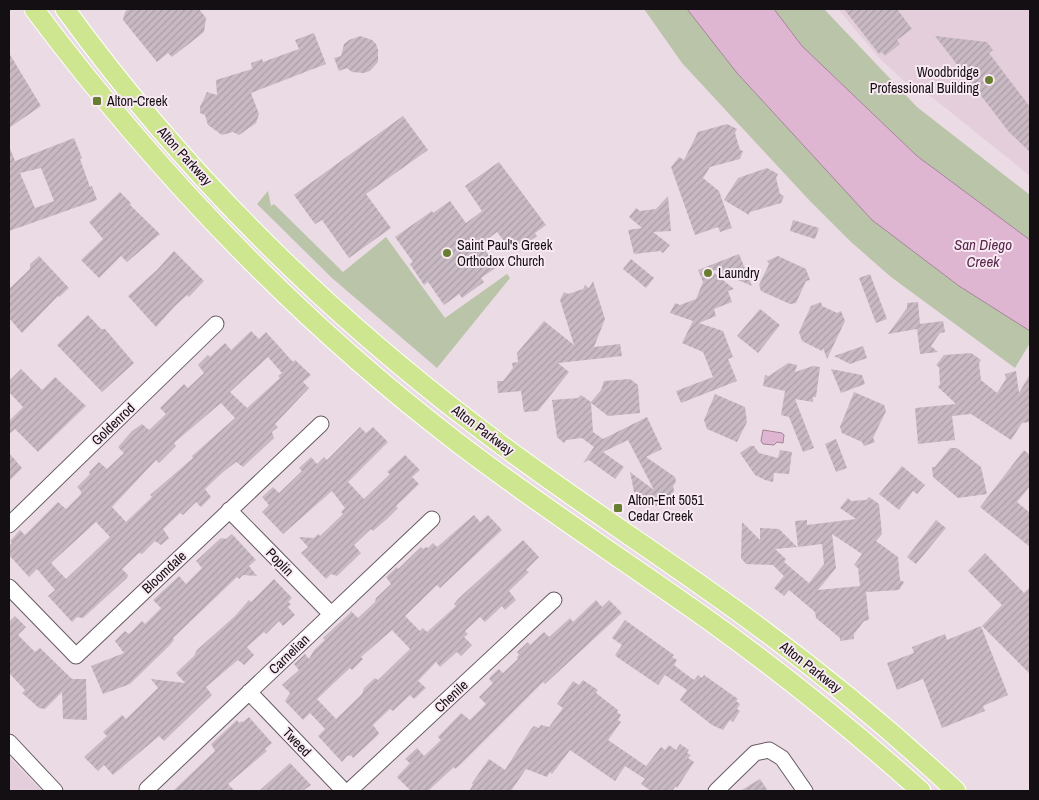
<svg xmlns="http://www.w3.org/2000/svg" width="1039" height="800" font-family="'Archivo Narrow',sans-serif">
<style>
.built{fill:#e4cedc}
.green{fill:#bac4a9}
.water{fill:#dfb6d1;stroke:#a28498}
.building{fill:url(#building-hatch);fill-rule:evenodd}
.lines{fill:none;stroke-linecap:round;stroke-linejoin:round}
.minor-casing{stroke:#675a63;stroke-width:17}
.major-casing{stroke:#fff;stroke-width:21}
.minor{stroke:#fff;stroke-width:15}
.major{stroke:#cee68f;stroke-width:19}
.poi-dot{fill:#677e30;stroke:#f8e9f2;stroke-width:2}
.labels{text-anchor:middle;stroke-width:4;stroke-linejoin:round;paint-order:stroke}
.poi-label{font-size:14px;fill:#140f12;stroke:#f8e9f2;text-anchor:start}
.street-label{font-size:14px;fill:#140f12;stroke:#f8e9f2}
.water-label{font-size:15px;font-style:italic;fill:#59274b;stroke:#f8e9f2}
</style>
<defs>
<pattern id="building-hatch" width="6" height="6" patternUnits="userSpaceOnUse" patternTransform="scale(1.25)"><rect width="6" height="6" fill="#c8b9c2"/><path d="M-1 1l2-2M0 6l6-6M5 7l2-2" fill="none" stroke="#ab9ea6"/></pattern>
</defs>
<rect width="100%" height="100%" fill="#ebdbe5"/>
<!-- built -->
<path class="built" d="M838,9H1030V176L933,98L904,81L880,59Z
M9,757L42,791H9Z"/>
<!-- green -->
<path class="green" d="M644,9H687L737,73L872,220L959,286L1030,331V343L1015,368L891,277L850,241L809,200L682,63Z
M774,9H824L917,107L1030,195V240L917,156L802,46Z
M268,191L271,206L274,204L343,272L386,237L445,318L507,274L510,278L437,368L332,278L257,204Z"/>
<!-- water -->
<path class="water" d="M687,9H774L802,46L917,156L1030,240V331L959,286L872,220L737,73Z
M763,430L782,433L784,435L783,443L777,442L774,445L763,444L761,441Z"/>
<!-- building -->
<path class="building" d="M128,9H199L206,18L204,32L172,57L168,53L157,62L123,20L125,12Z
M844,9H897L912,29L897,40L900,44L885,56L882,52L879,54Z
M314,33L326,64L251,93L259,114L256,123L239,135L233,132L222,135L208,125L205,115L200,113V107L207,92L217,95L216,80L252,69L251,63L262,59L263,62L299,49L295,40Z
M360,36L372,40L376,44L378,50V62L370,71L364,73L352,72L347,68L339,71L334,58L341,56L344,44L349,40Z
M935,36L987,42L993,50L989,53L1030,107V152L1009,132Z
M9,53L41,106L9,128Z
M403,116L428,150L366,194L391,228L349,258L322,220L315,224L294,195Z
M727,124L737,129L735,133L740,150L743,151L740,159L710,167L703,178L719,191L732,228L720,232L718,227L695,235L671,167L679,157L684,160L698,132Z
M74,138L82,158L80,159L90,187L92,186L97,200L9,231V146L15,161ZM41,168L54,201L35,208L20,173Z
M499,162L546,225L535,233L537,236L523,246L521,243L511,250L497,232L481,244L497,267L481,278L484,282L462,298L459,294L444,305L428,282L424,285L410,264L413,262L395,237L432,211L433,213L450,201L466,223L482,211L465,186Z
M767,168L778,174L776,178L780,194L784,196L781,203L750,212L749,215L724,200L738,178Z
M120,192L131,203L130,205L160,234L127,262L121,256L99,278L81,260L103,239L89,222Z
M668,196L671,231L653,232L670,245L663,253L660,251L634,254L628,230L642,228L629,217L636,208L640,211L656,209Z
M793,220L819,228L815,239L790,231Z
M174,251L204,281L189,297L187,295L174,307L156,327L128,296L157,270Z
M739,254L752,286L715,270L713,272L734,289L728,291L732,302L714,309L716,316L699,323L723,331L733,357L728,359L737,381L681,403L676,391L713,377L703,352L682,343L693,321L670,313L675,303L680,305L696,299L703,282L698,270Z
M39,256L69,288L59,297L58,296L22,333L9,318V289L30,269V264Z
M778,256L806,269L810,280L806,281L796,303L790,304L761,291L759,285L769,264L767,261Z
M631,259L654,278L646,288L623,269Z
M870,274L887,319L876,323L859,278Z
M593,281L605,319L594,347L620,344L622,356L558,363L569,372L538,411L524,412L521,391L498,393L497,381H503L513,368L512,363L518,362L517,353L544,321L574,345L560,300L564,292L568,294L583,289L585,285L589,288Z
M821,302L822,306L837,313L841,311L845,321L827,359L823,348L822,351L802,341L799,332L811,306Z
M918,302L920,324L943,321L945,332L940,333L931,346L938,352L920,354L917,329L888,334L907,308V303Z
M760,309L780,325L758,353L737,336Z
M88,315L101,329H105L134,363L102,392L57,345Z
M251,331L259,339L266,332L293,362L295,360L311,375L303,382L309,388L275,424L278,427L272,432L274,438L243,467L236,462L222,473L205,489L211,497L201,507L196,502L183,515L180,513L163,529L169,538L161,545L155,541L142,554L139,553L122,569L128,575L127,578L83,618L77,617L72,622L48,596L55,590L37,569L29,577L9,555V546L12,543L10,541L20,530L25,535L58,502L66,509L81,494V491L77,487L90,474L89,472L99,462L107,469L124,453L118,447L132,431L142,424L149,430L166,414L160,408L184,384L188,388L204,373L198,365L208,355L210,357L225,343L231,350ZM268,357L282,373L278,376L280,378L247,408L230,392ZM221,403L235,418L192,456L193,458L150,495L152,497L126,522L112,507L156,460L159,463L176,446L174,443ZM96,522L110,537L66,579L51,563Z
M863,346L867,358L850,364L834,356Z
M971,353L981,360L979,363L981,380L997,393L1006,379L1005,374L1016,371L1019,393L1030,374V422L1022,423L1011,440L971,414L952,416L955,440L918,444L915,408L956,404L938,387L940,384L939,367L936,365L944,355Z
M788,363L797,365L795,372L813,366L820,367L816,397H813V402L795,399L814,448L803,452L789,417L781,415L785,391L763,386L765,375L769,376Z
M21,369L42,390L55,377L86,406L38,452L15,429L9,434V421L23,407L9,392V381Z
M831,369L862,375L865,384L841,393Z
M630,379L638,385L640,413L608,416L591,403L593,432L603,439L647,417L662,449L646,457L675,477L676,482L673,486L674,491L667,502L660,505L655,506L634,492L630,472L654,490L628,440L603,452L624,467L615,479L589,460L583,463L594,447L582,438L566,440L564,443L557,437L552,400L578,398L581,395L591,402L601,390L604,381Z
M854,392L884,405L886,411L873,438L875,442L864,446L862,442L842,433L840,427Z
M715,394L745,407L747,422L737,442L707,429L704,420Z
M360,427L366,433L373,427L388,442L348,482L364,499L390,474L387,472L405,455L420,470L412,477L419,484L396,506L398,508L387,519L373,531L371,529L354,545L361,553L337,576L331,574L326,579L301,553L308,547L299,537L314,538L318,534L320,536L343,514L341,512L345,508L332,491L283,534L262,512L269,505L262,497L273,487L279,493L302,471L299,468L311,457L317,464L324,457L327,460Z
M836,439L847,468L836,472L825,444Z
M750,446H754L759,453L778,458L780,450L792,452L789,474L774,473L773,482L765,480L755,475L740,453Z
M950,448H957L981,467L987,494L958,498L933,477L932,467H935Z
M1024,450L1030,455V486L1017,502L1030,513V547L980,507Z
M9,453L22,468L9,481Z
M902,466L925,485L917,494L913,491L899,510L879,494Z
M869,497L879,504L882,534L876,541L898,557L900,580L904,582L899,590L866,592L869,620L864,621L854,634V639L840,641V638L816,618L815,612L789,590L784,596L774,588L784,576L773,565L746,564L741,558L742,522L760,540V528L779,529L797,547L775,549L786,559L784,562L809,583L824,564L822,544L798,547L795,521L807,520V525L856,519L840,508L848,498L851,501L866,500ZM832,534L862,554L854,565L858,568L860,586L818,590L836,568Z
M474,515L480,522L488,515L502,530L440,588L437,585L405,616L420,631L423,628L427,632L456,606L454,604L459,598L523,540L539,557L526,570L529,572L509,591L516,600L505,610L502,606L485,622L480,617L465,631L468,634L464,637L472,645L461,656L457,652L440,667L436,662L418,681L426,688L414,699L410,695L393,711L390,709L373,725L379,733L378,735L353,758L351,755L347,756L342,762L318,736L325,729L310,713L303,720L285,701L290,693L282,685L299,670L294,664L305,654L309,659L314,650L325,640L323,638L350,613L351,611L358,618L375,602L376,598L391,584L386,577L397,567L398,569L421,547L423,549L426,547L428,548L433,543L437,547ZM392,630L410,649L378,680L375,678L364,688L362,694L336,719L317,699L350,668L352,670L363,659L361,657Z
M936,520L946,528L916,564L907,557Z
M232,534L256,560L249,566L257,576L243,575L239,579L237,577L173,638L174,640L170,645L130,684L103,694L91,666L124,653L115,641L125,631L129,634L142,621L145,624L161,608L153,600L179,576L186,584L202,568L196,561L221,538L226,539Z
M985,553L1024,593L1030,587V674L982,626L1002,605L968,571Z
M274,579L292,598L288,602L291,604L288,607L295,615L283,626L279,621L266,634L264,632L247,647L254,655L244,665L238,660L206,687L212,695L164,741L159,736L113,775L104,765L98,771L84,757L107,736L103,732L122,715L126,719L158,688L151,679L185,683L176,673L194,656L197,650L235,616L249,600L251,602Z
M596,600L602,607L609,600L622,613L545,684L543,682L460,765L455,769L454,767L428,791H411L397,777L410,763L405,759L417,748L424,756L441,740L438,737L461,713L470,720L486,704L479,697L493,683L489,679L490,677L499,669L503,673L518,659L517,657L519,655L517,652L528,642L530,645L544,632L549,637L570,618L573,622Z
M15,616L26,627L18,635L35,652L40,648L72,679H86L87,720L63,719L62,692L45,709L39,708L22,693L25,690L9,673V622Z
M625,620L674,655L672,657L677,660L674,665L683,672L694,680L698,675L702,678L704,675L738,699L736,701L740,704L737,709L740,711L733,722L730,720L723,730L712,725L680,700L687,690L665,675L658,685L617,657L615,655L622,645L612,638Z
M981,626L1008,695L983,706L985,711L942,728L923,679L897,690L887,663L914,653L912,647L945,634L947,640Z
M583,680L598,690L596,693L618,710L617,712L621,715L618,720L621,722L608,740L646,766L661,747L665,750L669,745L676,750L680,744L689,750L687,753L691,755L688,758L694,762L677,788L676,786L672,791H651L641,784L645,779L625,766L615,781L570,750L552,774L550,772L547,777L526,769L511,791H469L473,785L472,783L489,759L505,770L531,729L534,726L539,728L541,725L549,727L563,708L557,704L573,681L579,685Z
M249,717L272,743L265,749L267,751L228,784L235,791H173L215,751L211,744L237,720L239,723L242,721L243,722Z
M290,763L311,785L303,791H259Z
M760,779L768,791H740Z"/>
<g class="lines">
<defs>
<path id="minor" d="M229,510L331,614
M9,525L216,324
M9,587L76,656L321,424
M249,692L344,791
M9,742L55,791
M147,789L432,519
M349,791L554,600
M716,791L755,753L769,750L782,758L805,791"/>
<path id="major" d="M34,9C156,172 296,319 458,443C539,505 624,560 707,619C781,672 853,730 921,791
M65,9C179,166 320,307 475,425C562,492 655,551 744,616C818,670 889,728 956,791"/>
</defs>
<!-- minor casing -->
<use href="#minor" class="minor-casing"/>
<!-- major casing -->
<use href="#major" class="major-casing"/>
<!-- minor -->
<use href="#minor" class="minor"/>
<!-- major -->
<use href="#major" class="major"/>
</g>
<!-- markers -->
<g class="poi-dot">
<circle cx="989" cy="80" r="5"/>
<rect x="92" y="96" width="10" height="10" rx="2.5"/>
<circle cx="447" cy="253" r="5"/>
<circle cx="708" cy="273" r="5"/>
<rect x="613" y="503" width="10" height="10" rx="2.5"/>
</g>
<g class="labels">
<!-- poi labels -->
<g class="poi-label">
<text x="979" y="77" text-anchor="end">Woodbridge<tspan x="979" dy="16">Professional Building</tspan></text>
<text x="107" y="106">Alton-Creek</text>
<text x="457" y="250">Saint Paul's Greek<tspan x="457" dy="16">Orthodox Church</tspan></text>
<text x="718" y="278">Laundry</text>
<text x="628" y="505">Alton-Ent 5051<tspan x="628" dy="16">Cedar Creek</tspan></text>
</g>
<!-- street labels -->
<g class="street-label">
<text transform="translate(185 156) rotate(48)" y="5">Alton Parkway</text>
<text transform="translate(113 424) rotate(-44)" y="5">Goldenrod</text>
<text transform="translate(483 430) rotate(37)" y="5">Alton Parkway</text>
<text transform="translate(280 562) rotate(46)" y="5">Poplin</text>
<text transform="translate(164 572) rotate(-43)" y="5">Bloomdale</text>
<text transform="translate(289 654) rotate(-44)" y="5">Carnelian</text>
<text transform="translate(811 667) rotate(38)" y="5">Alton Parkway</text>
<text transform="translate(451 696) rotate(-43)" y="5">Chenile</text>
<text transform="translate(297 742) rotate(46)" y="5">Tweed</text>
</g>
<!-- water labels -->
<g class="water-label">
<text x="983" y="250">San Diego<tspan x="983" dy="17">Creek</tspan></text>
</g>
</g>
<!-- border -->
<rect width="1039" height="800" fill="none" stroke="#140f12" stroke-width="20"/>
</svg>
